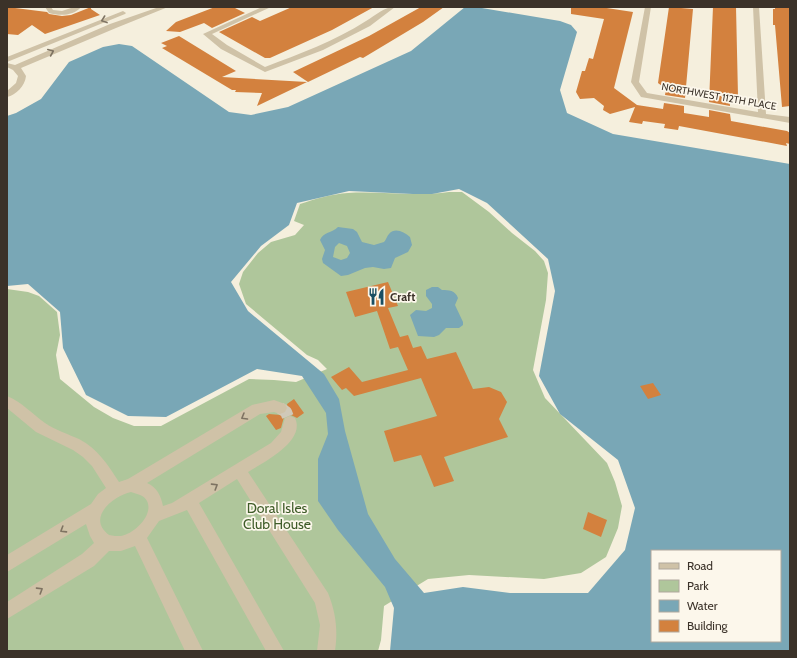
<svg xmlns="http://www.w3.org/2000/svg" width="797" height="658" font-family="Cabin,sans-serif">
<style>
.green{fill:#afc69b}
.water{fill:#79a7b6;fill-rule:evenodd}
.building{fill:#d3813e}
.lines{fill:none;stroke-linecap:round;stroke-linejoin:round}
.minor-tunnel{stroke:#d0c9b9;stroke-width:12;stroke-dasharray:12 6;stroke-linecap:butt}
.minor{fill:#cfc2a7;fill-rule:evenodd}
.oneway{stroke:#7e7362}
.labels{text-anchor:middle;stroke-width:3.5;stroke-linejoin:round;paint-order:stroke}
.far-street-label{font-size:10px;fill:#3b3229;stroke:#fcf7eb}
.poi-label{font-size:12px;font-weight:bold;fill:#3b3229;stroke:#fcf7eb;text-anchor:start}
.near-park-label{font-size:14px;fill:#3f5c29;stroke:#fcf7eb}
</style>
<rect width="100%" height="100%" fill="#f5efdd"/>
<!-- green -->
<path class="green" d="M449,192H462L489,212L512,233L535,251L544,261L548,273L546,300L533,370L545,398L607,463L615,482L622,506L618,528L606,557L581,573L544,579L469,575L428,579L384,606L381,640L378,651H7V289L28,292L39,296L57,312L60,335L56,355L60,379L94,407L113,418L134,426H161L249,379L274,380L296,382L327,369L318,360L307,355L246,304L239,284L243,272L258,253L271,242L295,235L304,225L294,221L300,204C315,199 332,194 348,193C382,191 416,197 449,192Z"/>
<!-- water -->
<path class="water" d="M465,7H476L560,21L571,25L577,32L560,90L567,113L613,134L790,164V651H390L394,608L385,587L338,530L318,501V459L328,434L326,413L302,376L257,369L166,417L128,416L86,395L63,348L60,312L28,284L7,286V116L16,113L41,99L69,62L103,47L119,44L132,46L229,112L251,115L288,107L411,51ZM459,189L487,203L548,259L555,291L539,376L560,414L618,460L635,508L625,550L588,593H510L463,587L424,593L395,559L368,514L345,431L339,399L324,374L248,311L231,282L261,246L289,225L297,203L349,191L413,194H432ZM652,551H780V641H652Z
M338,227L353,229L357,232L362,242L374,245L384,242C386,240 387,236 389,234C395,227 404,232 410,237L412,245L408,252L395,258L391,268L384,269L373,267L365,268L348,275L341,276L323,263L322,259L325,250L320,240C323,232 332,233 338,227ZM339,243L347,246L350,253L347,258L341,260L333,257L335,247Z
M432,287H438L442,290C449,290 455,290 458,298L455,305L463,322V325L459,328H446L439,335L434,337L418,336L410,315L416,310L426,311L432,308V304L426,296V290Z"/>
<!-- building -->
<path class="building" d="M7,7L47,12L49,14L62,16L71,15L91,7V9L100,15L45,34L32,25L18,35L7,34Z
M215,7H233L245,13L212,28L204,23L180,32L166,31L176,22Z
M292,7H374L332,30L270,58H265L219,32L252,17L260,21Z
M421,7H444L423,22L363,58L360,57L308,82L293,72L369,36Z
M571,7H600L633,12L614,88L637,105L663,109L664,103L684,106V113L709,117V110L730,114L731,121L787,131L790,133V144L786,143L787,146L679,126L678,130L664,128L665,124L643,121L642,124L629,122L635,107L610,114L603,110L604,106L594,98L580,99L576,92L582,71H585L589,58L593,59L604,19L571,14Z
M669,7L693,9L685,98L665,95L666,89L658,83Z
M713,7H736L738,96H729L730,106L709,102Z
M775,7H790V106L782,107L775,25H773V9H775Z
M179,36L236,71L222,77L307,82L257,106L262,93L235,92L236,90H232L162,48L167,46L161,43Z
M388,282L398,306L388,308L400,337L408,335L413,348L421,346L427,359L456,352L473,389L489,387L501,392L507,402L499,419L508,437L444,457L454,481L434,487L421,455L394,462L384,431L437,416L421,378L354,396L346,388L342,390L331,377L349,367L362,382L408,370L398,347L390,349L377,311L355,317L346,292Z
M653,383L661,395L648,399L640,386Z
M294,399L304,413L297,418L291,415L284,417L281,428L276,430L266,416L269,414L281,415L286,413L288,409L287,404Z
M588,512L607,520L601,537L583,529Z"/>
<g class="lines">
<!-- minor-tunnel -->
<path class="minor-tunnel" d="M280,408L286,412L290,422"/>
<!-- minor -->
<path class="minor" d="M45,7H51L53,10L62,11L74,7H81C74,16 59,16 49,13Z
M159,7H168L116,28L21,68L26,76C25,86 16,95 7,97V91L16,83L18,76L13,70L7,67V63L15,65L110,24Z
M262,7H271L212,34L227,45L265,67C299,54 335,41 366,21C376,15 384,7 395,7L370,26L323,50L265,72L221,49L203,34Z
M645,7H651L639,82L647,93L758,112L753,7H759L766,114L790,117V123L641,97L631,82Z
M123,11L126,13L125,14L7,62V57Z
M7,396C22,402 32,414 45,423C55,430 68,434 79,439C98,449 108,465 119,482L128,479L252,405L274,400L285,404L287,408L285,412L280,414L274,412L260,414L147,483C157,487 161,496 163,506L172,503L271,443L281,432L285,418L290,416L295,418C306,441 264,462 248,472L328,593C336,613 338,630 335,651H317L320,625L315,603L237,479L199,503L284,651H266L187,510L159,521L147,538L203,651H185L135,546L121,551H109L94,566L7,619V602L82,554L94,543L90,536L86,524L7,572V555L91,504L98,494L106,488L92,466L83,457L73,450L36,432L7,408ZM131,492C137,494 144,495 147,501C154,515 134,534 121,536C117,536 113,536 109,535C86,518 113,496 131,492Z"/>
</g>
<!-- one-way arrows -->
<defs><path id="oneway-chevron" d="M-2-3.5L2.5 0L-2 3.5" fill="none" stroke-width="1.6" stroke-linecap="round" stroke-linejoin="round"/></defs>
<g class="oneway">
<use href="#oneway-chevron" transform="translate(104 20) rotate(160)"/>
<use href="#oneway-chevron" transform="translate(51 52) rotate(-23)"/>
<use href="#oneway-chevron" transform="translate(244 417) rotate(150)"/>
<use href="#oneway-chevron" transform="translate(215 486) rotate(-32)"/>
<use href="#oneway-chevron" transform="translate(63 530) rotate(148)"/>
<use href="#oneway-chevron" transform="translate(40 590) rotate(-32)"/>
</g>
<!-- icons -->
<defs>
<symbol id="restaurant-bare" viewBox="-9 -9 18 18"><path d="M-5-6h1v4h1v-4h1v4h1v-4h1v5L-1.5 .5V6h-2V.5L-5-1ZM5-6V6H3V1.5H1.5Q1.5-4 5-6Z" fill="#194e62" stroke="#fcf7eb" stroke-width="2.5" paint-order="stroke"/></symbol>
</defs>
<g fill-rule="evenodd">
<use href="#restaurant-bare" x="364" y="284" width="25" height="25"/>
</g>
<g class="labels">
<!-- far-street labels -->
<g class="far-street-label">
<text transform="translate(719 96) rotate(10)" y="4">NORTHWEST 112TH PLACE</text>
</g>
<!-- poi labels -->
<g class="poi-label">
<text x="390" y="301">Craft</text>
</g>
<!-- near-park labels -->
<g class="near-park-label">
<text x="277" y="513">Doral Isles<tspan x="277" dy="16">Club House</tspan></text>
</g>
</g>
<!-- border -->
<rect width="797" height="658" fill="none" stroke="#3b3229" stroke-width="16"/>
<!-- legend -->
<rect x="651" y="550" width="130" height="92" fill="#fcf7eb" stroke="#afa89d"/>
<rect x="659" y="563" width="20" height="6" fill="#cfc2a7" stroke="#afa89d"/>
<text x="687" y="570" font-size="12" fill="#3b3229">Road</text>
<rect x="659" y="580" width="20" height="12" fill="#afc69b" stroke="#afa89d"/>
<text x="687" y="590" font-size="12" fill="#3b3229">Park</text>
<rect x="659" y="600" width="20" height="12" fill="#79a7b6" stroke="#afa89d"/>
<text x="687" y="610" font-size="12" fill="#3b3229">Water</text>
<rect x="659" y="620" width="20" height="12" fill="#d3813e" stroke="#afa89d"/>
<text x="687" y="630" font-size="12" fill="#3b3229">Building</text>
</svg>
